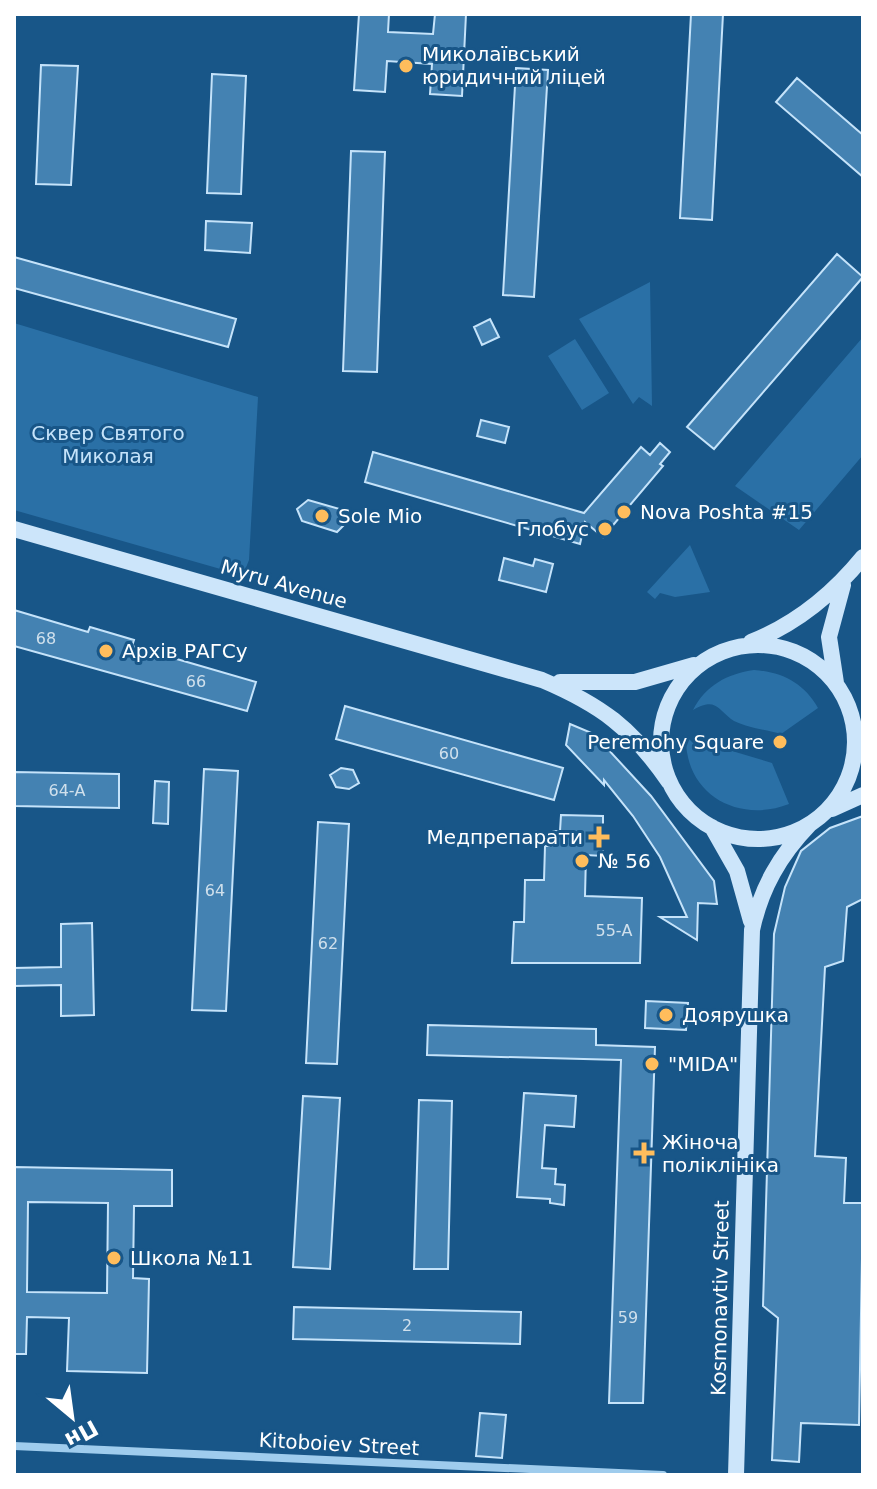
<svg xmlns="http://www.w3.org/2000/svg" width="877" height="1489" font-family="'DejaVu Sans',sans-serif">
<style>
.green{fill:#2a70a6}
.building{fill:#4482b2;stroke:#c5e3fa;stroke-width:2;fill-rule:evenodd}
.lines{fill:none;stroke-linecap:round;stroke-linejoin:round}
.minor{stroke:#9fcced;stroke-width:8}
.secondary{stroke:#cce5fa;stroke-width:16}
.poi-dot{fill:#ffbd5c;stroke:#185688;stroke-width:3}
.labels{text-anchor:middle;stroke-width:6;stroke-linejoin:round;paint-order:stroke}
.number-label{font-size:16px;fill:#d0e0ec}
.poi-label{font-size:20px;fill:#fff;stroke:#185688;text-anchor:start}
.park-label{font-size:20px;fill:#c5e3fa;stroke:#185688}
.street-label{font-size:20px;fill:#fff;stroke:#185688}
</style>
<rect width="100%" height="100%" fill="#185688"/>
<!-- green -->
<path class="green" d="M650,282L652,406L639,397L633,404L579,319Z
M14,323L258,397L249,560L245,570L238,574L14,510Z
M863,337V455L799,530L735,486Z
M575,339L609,393L582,410L548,356Z
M690,545L710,592L675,597L660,593L655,599L647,592Z
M754,670C782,672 804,683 818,708L781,734C767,730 742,727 731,719C716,707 715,698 693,710C706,685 727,674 754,670Z
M686,736L700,750L722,748L772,763L789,804C738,824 684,794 686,736Z"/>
<!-- building -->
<path class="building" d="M359,14H389L388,32L433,34L435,14H466L462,96L430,94L432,64L387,61L385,92L354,90Z
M691,14H723L712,220L680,218Z
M41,65L78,66L71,185L36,184Z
M516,68L548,70L534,297L503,295Z
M212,74L246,76L241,194L207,193Z
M797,78L863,135V177L776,102Z
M351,151L385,152L377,372L343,371Z
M206,221L252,223L250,253L205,250Z
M837,254L863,277L714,449L687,427Z
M14,257L236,319L228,347L14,288Z
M490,319L499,337L482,345L474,327Z
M481,420L509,427L505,443L477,436Z
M660,443L670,452L660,464L663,466L603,537L585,522L580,544L365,482L373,452L584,513L641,447L650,455Z
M308,500L343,510L346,523L337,532L302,521L297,509Z
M504,558L533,566L535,559L553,564L546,592L499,580Z
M14,610L88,632L90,627L134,640L132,646L256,682L247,711L14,646Z
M345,706L563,768L554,800L336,739Z
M570,724L594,734L651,796L714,881L717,904L698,903L697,940L660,917H687L660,857L633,816L604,780V785L566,745Z
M341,768L353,770L359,783L349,789L336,787L330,775Z
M204,769L238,771L226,1011L192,1010Z
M14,772L119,774V808L14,806Z
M155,781L169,782L168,824L153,823Z
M561,815L603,816V856L586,855L585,896L642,898L640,963H512L514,922H524L525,880H544L545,846H552L553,831H560Z
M863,816V899L847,907L843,961L825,967L815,1156L846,1158L844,1203H863L859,1425L801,1423L799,1462L772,1460L778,1318L763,1306L774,934L785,887L801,851L830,828Z
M318,822L349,824L337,1064L306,1063Z
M92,923L94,1015L61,1016V985L14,986V968L61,967V924Z
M646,1001L688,1003L686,1030L645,1028Z
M428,1025L596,1029V1045L655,1047L643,1403H609L621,1060L427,1055Z
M524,1093L576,1096L574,1127L545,1125L542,1168L556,1169L555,1184L565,1185L564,1205L550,1203V1199L517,1197Z
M303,1096L340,1098L330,1269L293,1267Z
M419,1100L452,1101L448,1269H414Z
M14,1167L172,1170V1206H134L133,1278L149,1279L147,1373L67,1371L69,1318L27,1317L26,1354H14ZM28,1202L108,1203L107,1293L27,1292Z
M294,1307L521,1312L520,1344L293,1339Z
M480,1413L506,1415L502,1458L476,1456Z"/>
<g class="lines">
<!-- minor -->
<path class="minor" d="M14,1446L663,1475"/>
<!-- secondary -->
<path class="secondary" d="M14,529L542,680C601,705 632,728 669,782
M751,642C796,624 832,595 863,557
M661 742a97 97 0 1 1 194 0a97 97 0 1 1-194 0Z
M560,682H635L694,665
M836,683L829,637L843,585
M832,809L863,795
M712,827L737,871L751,921
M736,1475L752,930C761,888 780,855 810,824"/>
</g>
<!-- markers -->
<g class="poi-dot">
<circle cx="406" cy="66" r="8"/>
<circle cx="624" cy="512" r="8"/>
<circle cx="322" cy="516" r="8"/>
<circle cx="605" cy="529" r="8"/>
<circle cx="106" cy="651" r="8"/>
<circle cx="780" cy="742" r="8"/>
<path d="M595 825h8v8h8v8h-8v8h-8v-8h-8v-8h8z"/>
<circle cx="582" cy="861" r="8"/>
<circle cx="666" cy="1015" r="8"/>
<circle cx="652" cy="1064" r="8"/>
<path d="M640 1141h8v8h8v8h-8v8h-8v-8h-8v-8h8z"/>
<circle cx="114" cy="1258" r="8"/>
</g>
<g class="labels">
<!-- number labels -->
<g class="number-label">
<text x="46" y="644">68</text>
<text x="196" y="687">66</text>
<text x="449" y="759">60</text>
<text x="67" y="796">64-А</text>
<text x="215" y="896">64</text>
<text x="614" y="936">55-А</text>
<text x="328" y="949">62</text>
<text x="628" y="1323">59</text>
<text x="407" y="1331">2</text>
</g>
<!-- poi labels -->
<g class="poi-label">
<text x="422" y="61">Миколаївський<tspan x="422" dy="23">юридичний ліцей</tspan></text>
<text x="640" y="519">Nova Poshta #15</text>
<text x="338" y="523">Sole Mio</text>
<text x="589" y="536" text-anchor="end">Глобус</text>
<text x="122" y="658">Архів РАГСу</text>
<text x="764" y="749" text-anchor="end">Peremohy Square</text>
<text x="583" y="844" text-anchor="end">Медпрепарати</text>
<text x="598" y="868">№ 56</text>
<text x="682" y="1022">Доярушка</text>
<text x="668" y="1071">"MIDA"</text>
<text x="662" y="1149">Жіноча<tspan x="662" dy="23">поліклініка</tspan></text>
<text x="130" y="1265">Школа №11</text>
</g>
<!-- park labels -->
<g class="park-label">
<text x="108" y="440">Сквер Святого<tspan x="108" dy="23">Миколая</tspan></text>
</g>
<!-- street labels -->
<g class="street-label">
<text transform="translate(284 584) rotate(16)" y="7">Myru Avenue</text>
<text transform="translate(720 1298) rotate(-89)" y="7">Kosmonavtiv Street</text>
<text transform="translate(339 1444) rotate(3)" y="7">Kitoboiev Street</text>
</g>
</g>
<!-- border -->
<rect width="877" height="1489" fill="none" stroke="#ffffff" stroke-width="32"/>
<!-- north arrow -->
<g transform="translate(72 1417) rotate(151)" stroke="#185688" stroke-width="6" paint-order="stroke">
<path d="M0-6L14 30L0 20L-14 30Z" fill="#ffffff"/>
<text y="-12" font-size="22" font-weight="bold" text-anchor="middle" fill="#ffffff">Пн</text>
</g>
</svg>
